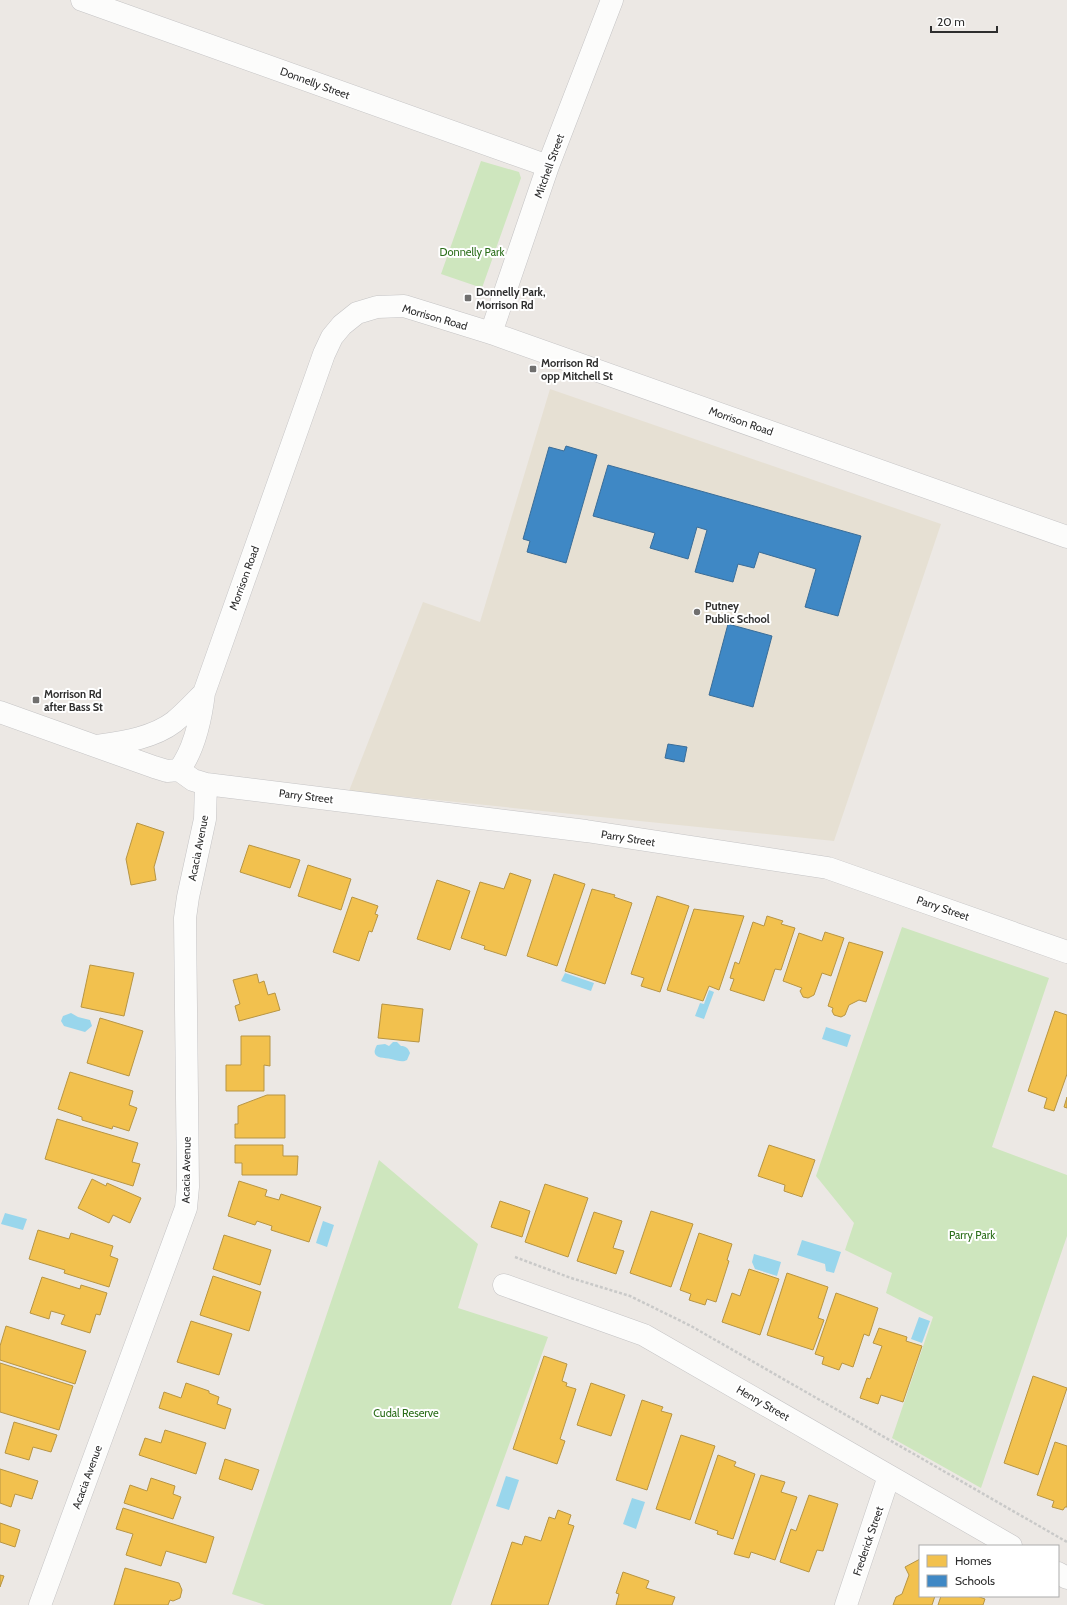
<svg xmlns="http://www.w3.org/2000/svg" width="1067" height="1605" font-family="Cabin,sans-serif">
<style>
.education{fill:#e6e0d3}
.green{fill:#cee6be}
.water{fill:#99d6ec}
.homes{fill:#f2c14e;stroke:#b79544}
.schools{fill:#3f88c5;stroke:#3a6d98}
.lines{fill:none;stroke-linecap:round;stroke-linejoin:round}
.minor-casing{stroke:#c5c4c5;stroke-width:23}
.path{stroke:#c9c9c8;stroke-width:2.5;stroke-dasharray:3 2;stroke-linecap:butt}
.minor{stroke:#fcfcfb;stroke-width:22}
.poi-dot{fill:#706f6e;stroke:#fff;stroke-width:1.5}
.labels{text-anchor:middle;stroke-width:4;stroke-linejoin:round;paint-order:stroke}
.street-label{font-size:11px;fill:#2e2e2e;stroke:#fff}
.park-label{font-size:11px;fill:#2c6e1b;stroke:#fff}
.poi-label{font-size:11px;font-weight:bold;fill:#2e2e2e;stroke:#fff;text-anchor:start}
</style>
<rect width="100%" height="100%" fill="#ece8e4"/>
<!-- education -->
<path class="education" d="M550,389L941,524L834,841L349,791L423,602L480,622Z"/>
<!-- green -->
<path class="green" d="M481,161L519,172L521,178L482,288L441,274Z
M902,927L1049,978L992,1147L1067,1175V1236L981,1488L892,1438L933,1317L886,1293L892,1273L845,1250L854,1223L816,1176Z
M379,1160L478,1244L458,1308L548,1337L451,1605H265L232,1594Z"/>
<!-- water -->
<path class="water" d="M565,973L594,983L591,991L561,981Z
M709,990L714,992L704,1019L695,1016L700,1003L704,1004Z
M71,1013L78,1017L90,1020L92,1026L85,1032L64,1026L61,1021L63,1016Z
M826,1027L851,1035L847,1047L822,1039Z
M397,1042L401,1046C406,1046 408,1048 410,1053L407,1060C402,1063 397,1060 391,1059C383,1057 369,1059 377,1045L385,1044L389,1046L393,1042Z
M5,1213L27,1219L23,1230L1,1224Z
M323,1221L334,1225L327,1247L316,1243Z
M802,1240L841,1252L834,1273L826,1271L825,1264L797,1255Z
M754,1254L781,1262L777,1276L755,1269L752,1262Z
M919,1317L930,1321L922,1343L911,1339Z
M506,1476L519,1480L509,1510L496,1506Z
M632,1498L645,1502L636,1529L623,1524Z"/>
<!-- homes -->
<path class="homes" d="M137,823L164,832L154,867L156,880L131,885L126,859Z
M249,845L300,860L290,888L240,872Z
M308,865L351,879L341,910L298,896Z
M510,873L531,880L506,956L484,949L485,946L461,938L480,882L504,889Z
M554,874L585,884L557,966L527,956Z
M437,880L470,891L450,950L417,939Z
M592,889L615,895L614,897L632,903L605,984L565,971Z
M657,896L689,906L660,992L641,986L644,978L631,974Z
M352,897L378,906L375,914L378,915L372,932L369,931L359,961L333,952Z
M694,909L744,916L719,990L709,986L703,1001L667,990Z
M767,916L783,921L781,924L795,928L781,970L775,969L764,1001L730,990L734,979L730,978L735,962L739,964L753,922L764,926Z
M825,932L844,938L831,976L822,973L814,995L808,998L803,997L800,991L802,988L783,981L799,933L822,941Z
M849,942L883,952L866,1002L859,1000L849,1005L845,1015L841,1017L834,1015L832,1011L833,1008L828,1006Z
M90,965L134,973L124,1016L81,1007Z
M257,974L259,983L264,981L268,995L275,993L280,1010L239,1021L235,1006L240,1004L233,980Z
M382,1004L423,1009L419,1042L378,1038Z
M1055,1011L1067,1015V1074L1054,1111L1044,1108L1047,1098L1028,1091Z
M100,1018L143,1031L129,1076L87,1063Z
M241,1036H270V1066L264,1065V1091H226V1065H241Z
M70,1072L133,1091L129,1105L137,1108L129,1131L113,1126L112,1129L82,1120V1117L58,1109Z
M267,1095H285V1138H235V1124H238V1106Z
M1067,1097V1108L1064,1107Z
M57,1119L138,1143L132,1162L140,1164L133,1186L45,1159Z
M235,1145H283V1156H298L297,1175H242V1163H235Z
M769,1145L815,1160L802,1197L784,1191L785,1185L758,1176Z
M92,1179L106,1186L107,1183L141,1198L130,1223L113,1215L109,1223L78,1208Z
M239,1181L267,1190L265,1196L279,1200L281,1194L321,1207L309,1242L271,1230L272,1226L257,1221L255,1225L228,1216Z
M545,1184L588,1198L568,1257L525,1242Z
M500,1201L530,1211L522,1237L491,1227Z
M651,1211L693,1224L671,1287L630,1273Z
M594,1212L622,1221L613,1248L624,1251L616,1274L577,1261Z
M38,1230L69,1239L71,1233L113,1246L110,1256L118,1259L109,1287L64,1273L65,1270L29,1259Z
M699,1233L732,1244L727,1260L729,1261L716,1302L707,1299L705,1305L689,1300L691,1294L680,1290Z
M224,1235L271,1250L260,1285L213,1269Z
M749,1269L779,1279L760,1335L722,1322L732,1293L740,1296Z
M787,1273L828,1287L818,1318L824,1320L813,1350L767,1335Z
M213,1276L261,1292L249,1331L200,1315Z
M42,1277L80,1289L81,1285L107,1293L100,1315L96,1314L90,1333L61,1324L65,1315L51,1311L49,1319L30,1313Z
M836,1293L878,1308L869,1336L864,1334L853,1367L842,1363L839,1370L822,1364L824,1357L815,1354Z
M191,1321L232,1334L219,1375L177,1362Z
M6,1326L86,1351L75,1384L0,1360V1346Z
M879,1328L907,1337L906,1341L922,1346L903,1402L881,1395L878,1404L860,1398L867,1378L870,1379L882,1346L873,1343Z
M544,1356L567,1364L562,1381L567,1383L566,1386L576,1389L560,1439L565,1441L557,1464L513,1449Z
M0,1363L73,1386L59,1430L0,1412Z
M1033,1376L1067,1388L1038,1475L1004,1463Z
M186,1383L209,1391V1393L219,1397L217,1404L231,1409L225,1429L159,1408L164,1392L181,1398Z
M591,1383L625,1395L611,1436L577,1425Z
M642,1400L663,1407L661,1411L672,1414L647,1490L616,1480Z
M14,1422L57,1435L51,1452L33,1447L29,1460L5,1453Z
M165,1430L206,1443L196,1474L139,1455L145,1438L161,1443Z
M681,1435L715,1446L690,1520L656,1509Z
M1055,1442L1067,1446V1507H1065L1063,1510L1052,1507L1054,1501L1037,1495Z
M718,1455L736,1462L734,1466L755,1474L733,1539L717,1534L718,1531L695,1523Z
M225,1459L259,1470L252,1490L219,1479Z
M0,1469L38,1481L32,1499L15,1494L11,1507L0,1503Z
M761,1475L785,1482L781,1492L797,1497L775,1560L751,1552L749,1558L734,1554Z
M151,1478L175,1486L173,1494L181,1497L173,1519L124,1503L130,1485L147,1491Z
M809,1495L838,1504L823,1551L817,1550L809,1572L780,1562L791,1529L796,1531Z
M123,1508L214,1537L206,1563L166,1551L161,1566L126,1555L133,1534L116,1529Z
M558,1510L571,1515L568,1524L574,1526L548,1605H491L512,1542L522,1545L525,1536L541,1541L549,1517L555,1519Z
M0,1523L20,1530L15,1547L0,1542Z
M920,1559V1596H935L932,1605H893L896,1597L902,1594L909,1575L905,1567Z
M125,1568L179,1583L182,1590L180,1598L173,1601L170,1600L168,1605H114Z
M623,1572L649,1581L646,1588L675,1597L672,1605H616L619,1594L616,1593Z
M0,1575L4,1576L0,1587Z
M941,1596H977L985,1599L983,1605H938Z"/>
<!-- schools -->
<path class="schools" d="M566,446L597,455L566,563L527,552L530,541L523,539L549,447L564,451Z
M608,465L861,536L838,616L805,607L816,569L759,552L754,568L738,564L733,582L695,572L707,530L697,527L688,559L650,548L655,533L593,516Z
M728,624L772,636L753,707L709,695Z
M668,744L687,747L684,762L665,758Z"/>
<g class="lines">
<defs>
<path id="minor" d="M82,0L548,166
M491,333L548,166L612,0
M0,712L154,767L167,771L179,770C194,750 201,718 204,693L324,354L332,337L342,325L357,313L377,307L404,306L491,333L1067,537
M97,746C123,742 153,738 174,722C185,713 194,703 204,693
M179,770L193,780L206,784L586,831L828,868L1067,952
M504,1285L644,1335L1011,1546
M1058,1573L1067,1578
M40,1605L186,1208L188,1187L185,918L188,897L205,819L206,784
M846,1605L889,1476"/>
</defs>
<!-- minor casing -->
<use href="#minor" class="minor-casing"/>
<!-- path -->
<path class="path" d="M515,1257L571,1278L630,1296L691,1326L1067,1542"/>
<!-- minor -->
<use href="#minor" class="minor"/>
</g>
<!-- markers -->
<g class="poi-dot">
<rect x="464" y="294" width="8" height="8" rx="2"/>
<rect x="529" y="365" width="8" height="8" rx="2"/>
<circle cx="697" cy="612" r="4"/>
<rect x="32" y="696" width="8" height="8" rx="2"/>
</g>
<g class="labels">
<!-- street labels -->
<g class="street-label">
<text transform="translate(315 83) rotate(20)" y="4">Donnelly Street</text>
<text transform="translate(549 166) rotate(-70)" y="4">Mitchell Street</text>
<text transform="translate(435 317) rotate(16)" y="4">Morrison Road</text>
<text transform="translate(741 421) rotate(19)" y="4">Morrison Road</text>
<text transform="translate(244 578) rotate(-70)" y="4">Morrison Road</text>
<text transform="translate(306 796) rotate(7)" y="4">Parry Street</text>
<text transform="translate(628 838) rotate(9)" y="4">Parry Street</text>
<text transform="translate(198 848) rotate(-79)" y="4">Acacia Avenue</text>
<text transform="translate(943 908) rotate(19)" y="4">Parry Street</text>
<text transform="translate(186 1170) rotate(-89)" y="4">Acacia Avenue</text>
<text transform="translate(763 1403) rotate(30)" y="4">Henry Street</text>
<text transform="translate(87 1477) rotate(-70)" y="4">Acacia Avenue</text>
<text transform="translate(868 1541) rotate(-71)" y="4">Frederick Street</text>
</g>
<!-- park labels -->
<g class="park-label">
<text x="472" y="256">Donnelly Park</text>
<text x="972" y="1239">Parry Park</text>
<text x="406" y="1417">Cudal Reserve</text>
</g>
<!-- poi labels -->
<g class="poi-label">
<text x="476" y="296">Donnelly Park,<tspan x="476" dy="13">Morrison Rd</tspan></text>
<text x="541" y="367">Morrison Rd<tspan x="541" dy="13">opp Mitchell St</tspan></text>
<text x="705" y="610">Putney<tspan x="705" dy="13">Public School</tspan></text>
<text x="44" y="698">Morrison Rd<tspan x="44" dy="13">after Bass St</tspan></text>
</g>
</g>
<!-- legend -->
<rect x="919" y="1545" width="140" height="52" fill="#ffffff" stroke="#ababab"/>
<rect x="927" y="1555" width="20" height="12" fill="#f2c14e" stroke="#ababab"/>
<text x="955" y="1565" font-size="12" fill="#2e2e2e">Homes</text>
<rect x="927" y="1575" width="20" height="12" fill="#3f88c5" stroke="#ababab"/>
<text x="955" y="1585" font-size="12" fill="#2e2e2e">Schools</text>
<!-- scale -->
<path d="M931 26v6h66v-6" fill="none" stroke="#2e2e2e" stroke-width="2"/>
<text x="937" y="26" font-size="12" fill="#2e2e2e" stroke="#ffffff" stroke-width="3" paint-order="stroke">20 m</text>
</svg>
